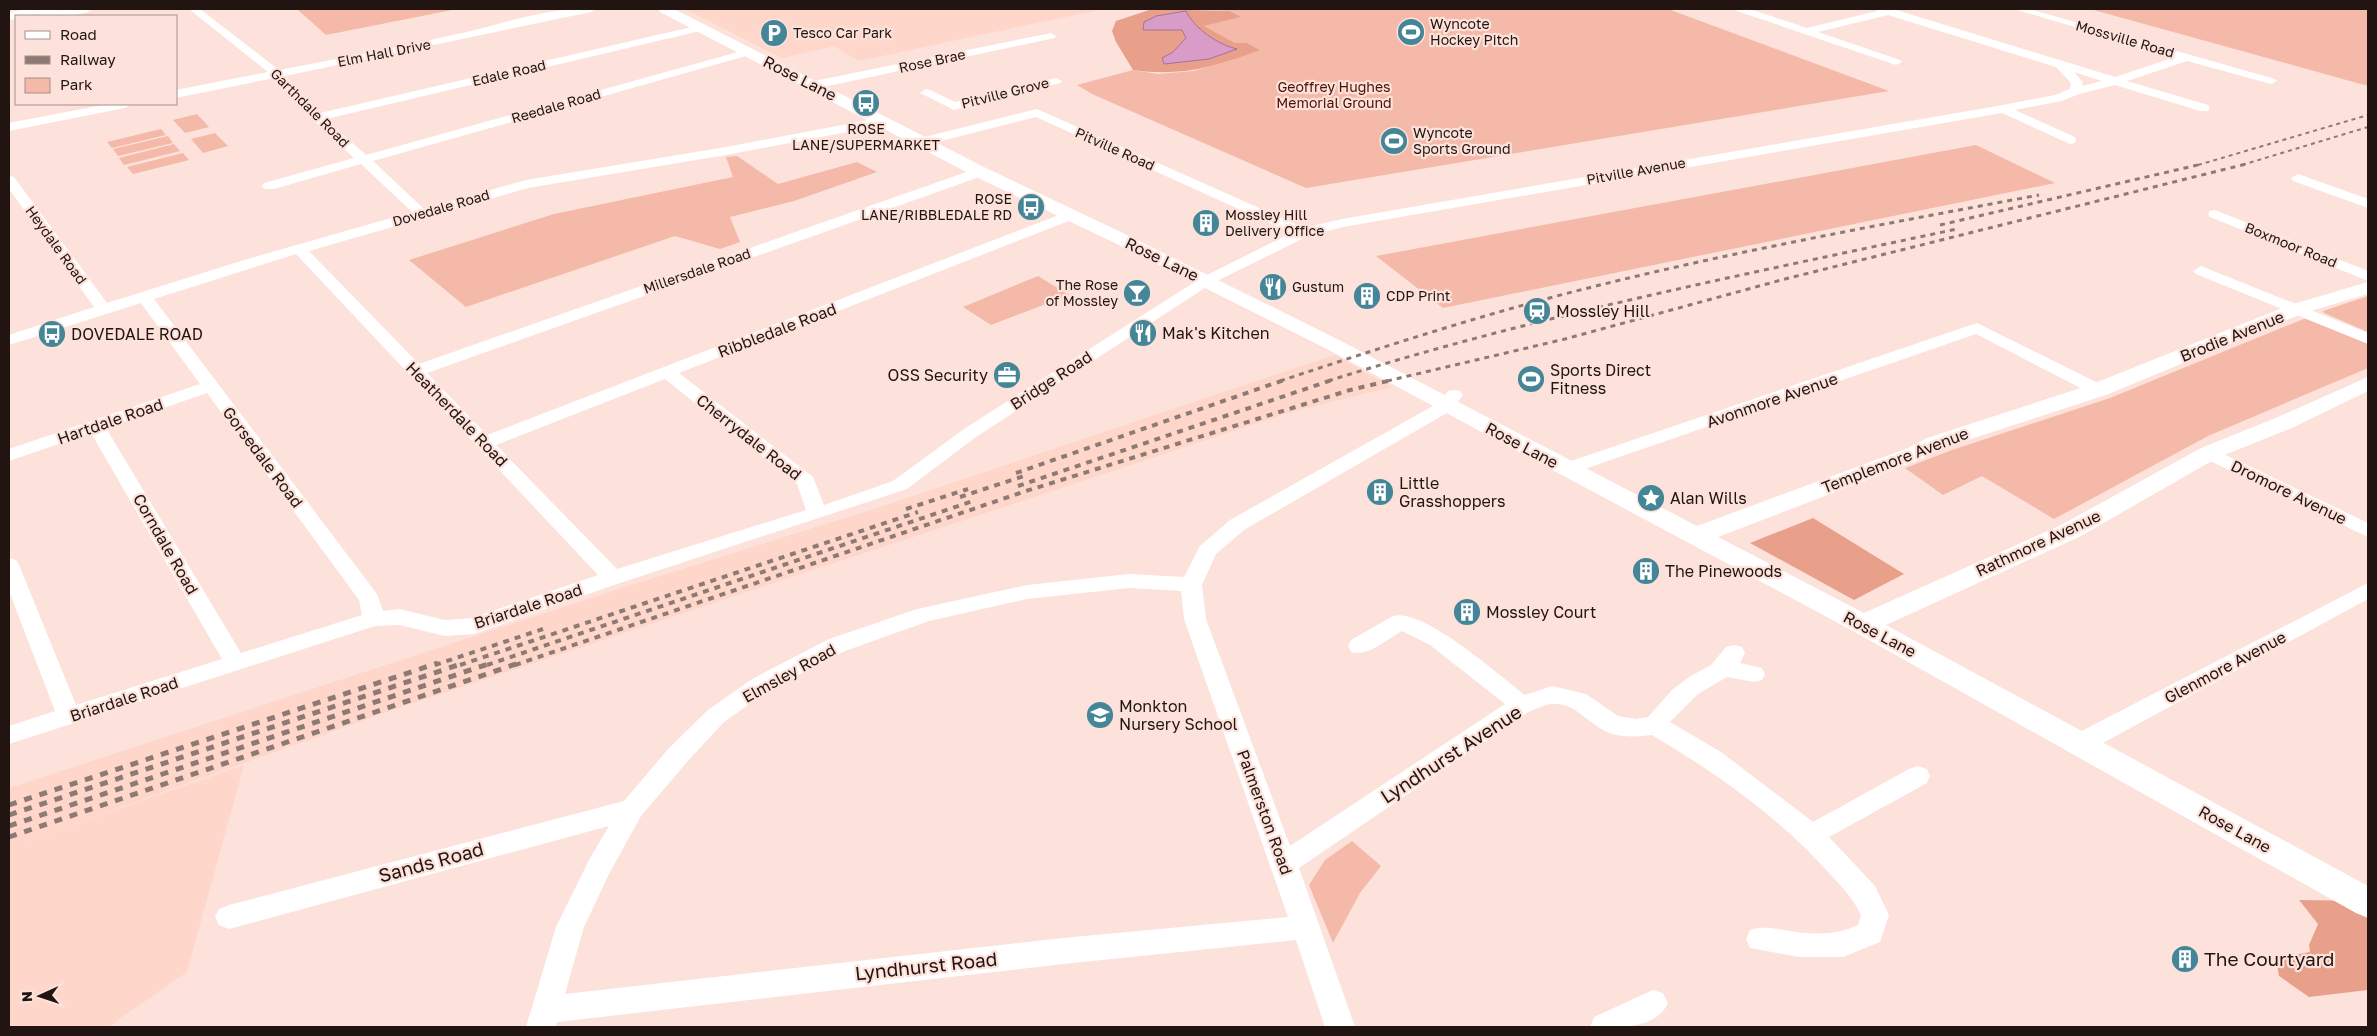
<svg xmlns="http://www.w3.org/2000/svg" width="2377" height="1036" font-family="'Golos Text',sans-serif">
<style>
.built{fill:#ffd6ca}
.green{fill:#f4b9a8}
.forest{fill:#e9a08b}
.water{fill:#d99cc9;stroke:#a27392}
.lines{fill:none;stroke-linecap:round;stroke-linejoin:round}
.minor{fill:#fff;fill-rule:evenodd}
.tertiary{fill:#fff;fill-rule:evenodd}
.secondary{fill:#fff;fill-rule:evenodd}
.rail-far3{stroke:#8e7a74;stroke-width:2;stroke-dasharray:4 4;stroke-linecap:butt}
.rail-far2{stroke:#8e7a74;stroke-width:3;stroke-dasharray:5 5;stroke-linecap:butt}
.rail-far1{stroke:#8e7a74;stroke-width:4;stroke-dasharray:6 6;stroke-linecap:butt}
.rail{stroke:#8e7a74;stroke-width:5;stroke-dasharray:8 8;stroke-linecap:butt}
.labels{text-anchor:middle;stroke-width:4.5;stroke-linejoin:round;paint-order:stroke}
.far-poi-label{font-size:14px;fill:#221410;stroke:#fce2da;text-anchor:start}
.far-street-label{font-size:14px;fill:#221410;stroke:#fce2da}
.far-park-label{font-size:14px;fill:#4e0e00;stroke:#fce2da}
.street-label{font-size:16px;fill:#221410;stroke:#fce2da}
.poi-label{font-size:16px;fill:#221410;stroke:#fce2da;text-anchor:start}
.near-street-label{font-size:19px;fill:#221410;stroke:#fce2da}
.near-poi-label{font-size:19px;fill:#221410;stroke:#fce2da;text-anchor:start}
</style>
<rect width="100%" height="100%" fill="#fce2da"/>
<!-- built -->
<path class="built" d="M685,9H1103L859,61L834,46L782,58Z
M1335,355L1391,387L1288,413L792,577L384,713L15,845L244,765L187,972L108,1027H9V788L622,588L874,509Z"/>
<!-- green -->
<path class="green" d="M297,9H457L326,35Z
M1193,9H1668L1889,91L1306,188L1092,94L1077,85L1133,70L1158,74L1193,71L1229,61L1259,50L1247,43H1235L1203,26L1240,17L1230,11Z
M2090,9H2368V86Z
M197,114L209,127L185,133L173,120Z
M161,129L166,135L112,148L107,142Z
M215,133L228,146L203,153L191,139Z
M168,136L173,143L118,156L113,149Z
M174,144L180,151L124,165L119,158Z
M1976,145L2055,183L1443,308L1376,256Z
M183,153L189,160L133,174L127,167Z
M737,156L778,184L857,162L877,172L794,201L730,217L740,242L720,249L675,236L466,307L409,260L554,214L733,177L726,157Z
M1038,276L1069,295L991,325L963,307Z
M2368,296V332L2324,313L2323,311Z
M2306,318L2313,319L2368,342V368L2208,436L2054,519L1982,476L1943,495L1905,468L1952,450L2110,398Z
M1352,841L1381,866L1360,893L1333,943L1309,885L1325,860Z"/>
<!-- forest -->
<path class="forest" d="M1152,9L1230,11L1241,17L1204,26L1235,43H1247L1260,50C1216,67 1180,77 1133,70L1116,42L1112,31L1116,21Z
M1813,518L1904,574L1854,600L1750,543Z
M2299,900L2368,901V990L2309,997L2279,976L2276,958L2310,952L2309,945L2318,924Z"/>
<!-- water -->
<path class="water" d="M1186,11C1195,29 1217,44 1237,49L1209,59L1164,64L1162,58L1173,52L1186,38L1182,30H1143L1144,22L1156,16Z"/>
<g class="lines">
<!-- minor -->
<path class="minor" d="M69,9H93C83,17 49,17 36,16L41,13Z
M189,9H200L279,70C340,58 401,47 462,33C505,23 552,6 596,9L591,12L285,76L320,113L700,25L705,28L700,31L326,119L366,155L745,50L749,49L755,52L753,54L373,161L424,209L526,180L726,147L884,117L890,121L884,125L726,155L528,188L309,251L419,364L975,169H985L987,172L985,175L427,373L487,435L1064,213H1074L1076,216L1074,219L679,373L813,477L824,505L893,481L964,429L1201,278L1291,233L1036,117L921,146L915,142L916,139L1037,109L1304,228L1342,219L2003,105L2055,95L2070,89L2071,83L2056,67L1888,15L1818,32L1900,60L1902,62L1896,65L1737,11L1736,9H1750L1807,28L1877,11L1876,9H1893L2115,77L2175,57L2014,9H2029L2275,79L2277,81L2271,84L2187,61L2127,81L2208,105L2210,108L2208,111H2200L2115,85L2079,94L2062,101L2015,110L2075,137L2076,140L2075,143L2070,144L2002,113L1343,227L1308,236L1211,284L976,437L907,489L620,583L474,634L445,636L399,625L375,626L9,744V726L55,711L9,591V558L16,560L19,565L76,705L222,659L91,433L9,461V449L200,384L141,303L9,345V335L94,307L9,189V176L14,177L107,303L244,260L412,212L361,164L274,189H264L262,186L264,183L354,158L313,120L274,78L176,98V90L268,72ZM2074,72L2102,81L2082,86L2083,82ZM296,254L598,575L472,618L445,620L399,609L383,611L377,594L154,299ZM665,379L797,484L806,510L617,569L496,445ZM207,393L359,600L362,615L241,653L106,428Z
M1051,33L1056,36L1055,38L814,89L808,85L814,81Z
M1056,78L1062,81L1060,83L954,110L920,93L926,89L930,90L955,102Z
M108,104H131L125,108L9,131V123Z
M2298,174L2368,199V208L2293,181L2291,178Z
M2215,210L2368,271V281L2210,217L2208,214L2210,211Z
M2201,266L2368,333V344L2196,274L2193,271Z
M1977,323L2104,386L2107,390L2104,394H2092L1976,334L1573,473L1566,475L1559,473L1556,469L1559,465Z
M1454,390L1460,391L1463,395L1452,410L1244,530L1216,554L1202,585L1206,619L1290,846L1505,704L1430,645L1402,631C1387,639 1369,657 1351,652L1348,646L1351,640L1393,616C1423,607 1500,676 1525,695L1552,686L1586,694L1618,716L1636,719L1648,717L1672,690L1689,677L1711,665L1726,647L1734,645L1742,647L1745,653L1740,663L1762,668L1765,674L1762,680L1754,682L1727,677L1698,694L1670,722L1721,752L1813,822L1909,769L1918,766L1927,769L1930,776L1927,783L1829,837L1875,886L1889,915L1880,942L1843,957H1799L1750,948L1746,939L1750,930C1765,925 1781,930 1797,932C1818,935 1839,934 1858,925L1861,915C1853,898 1841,886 1829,873C1779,817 1716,773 1652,735C1636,737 1617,738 1603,730C1586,721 1573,702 1552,704C1545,704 1537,709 1530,711L1299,868L1355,1027H1325L1296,940L1063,964L557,1022L556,1027H526L556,927L589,860L609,826L229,929L219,925L215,917L219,909L229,905L624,801L669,748L708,710L752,679L829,639L917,609L1027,585L1129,574L1184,577L1200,546L1230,520L1440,402L1448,391ZM1129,588L1181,591L1184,619L1288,917L1063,938L565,994L584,927L609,874L641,816L687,762L724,722L768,691L845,651L929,621L1027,599Z
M2209,447L2368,523V537L2202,457L2200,453L2202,449Z
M2368,583V599L2090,750L2081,752L2072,750L2069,743L2072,736Z
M1653,990L1663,993L1668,1003C1655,1031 1616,1027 1590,1027L1594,1017Z"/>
<!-- tertiary -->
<path class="tertiary" d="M659,9H674L986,168L1127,235L1339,340L1697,526L1908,448L1927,438L2090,385L2290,305L2368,282V294L2304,313L2106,395L1943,448L1924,458L1718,537L1864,613L2061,525L2201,448L2278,417L2368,377V391L2294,427L2217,458L2079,537L1886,625L2368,886V918L2356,913L1853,631L1325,348L1115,243L974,176L660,12Z"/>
<!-- secondary -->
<path class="secondary" d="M28,9H61L54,13L16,16V19L9,20V12Z"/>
<!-- rail-far3 -->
<path class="rail-far3" d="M2198,165L2368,115
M2242,165L2368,127"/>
<!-- rail-far2 -->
<path class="rail-far2" d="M1940,225L2202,164
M1280,381C1383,347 1487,313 1592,287C1740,250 1890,223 2039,195
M1328,381C1534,316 1746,274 1957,229
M1387,381L1565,339L1785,279L2246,164"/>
<!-- rail-far1 -->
<path class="rail-far1" d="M1016,473L1284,380
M1018,486L1332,380
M960,497L1027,475
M906,509L968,489
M435,665L543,629
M460,665L918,512
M487,665L973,501
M515,665L1026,491L1350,390L1392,380"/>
<!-- rail -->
<path class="rail" d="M9,805L438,663
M9,815L464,663
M9,826L491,663
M9,837L519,663"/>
</g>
<!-- icons -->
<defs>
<symbol id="stadium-disc" viewBox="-11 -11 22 22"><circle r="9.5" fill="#448697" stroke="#fce2da"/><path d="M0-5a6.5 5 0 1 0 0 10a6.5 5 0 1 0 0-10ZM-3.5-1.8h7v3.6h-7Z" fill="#fff"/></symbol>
<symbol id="parking-disc" viewBox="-11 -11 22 22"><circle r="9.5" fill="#448697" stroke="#fce2da"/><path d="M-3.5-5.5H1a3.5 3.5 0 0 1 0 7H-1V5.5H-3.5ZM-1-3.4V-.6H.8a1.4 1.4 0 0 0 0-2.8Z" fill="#fff"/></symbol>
<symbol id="bus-disc" viewBox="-11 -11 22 22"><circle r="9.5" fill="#448697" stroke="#fce2da"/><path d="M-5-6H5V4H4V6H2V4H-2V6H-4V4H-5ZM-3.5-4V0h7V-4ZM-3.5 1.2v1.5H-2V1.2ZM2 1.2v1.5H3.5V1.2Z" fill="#fff"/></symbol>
<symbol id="building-disc" viewBox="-11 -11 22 22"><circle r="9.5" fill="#448697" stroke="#fce2da"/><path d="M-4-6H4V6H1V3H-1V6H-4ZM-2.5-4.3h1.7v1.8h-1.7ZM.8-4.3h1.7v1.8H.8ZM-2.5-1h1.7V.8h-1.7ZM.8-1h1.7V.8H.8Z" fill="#fff"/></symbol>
<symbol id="restaurant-disc" viewBox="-11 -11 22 22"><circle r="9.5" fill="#448697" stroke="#fce2da"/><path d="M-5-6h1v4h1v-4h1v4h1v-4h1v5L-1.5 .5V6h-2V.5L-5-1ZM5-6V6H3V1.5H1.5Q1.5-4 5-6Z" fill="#fff"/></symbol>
<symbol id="bar-disc" viewBox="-11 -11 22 22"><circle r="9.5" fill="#448697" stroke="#fce2da"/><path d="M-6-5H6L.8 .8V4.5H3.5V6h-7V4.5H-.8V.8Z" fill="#fff"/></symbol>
<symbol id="station-disc" viewBox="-11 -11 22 22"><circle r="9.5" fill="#448697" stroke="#fce2da"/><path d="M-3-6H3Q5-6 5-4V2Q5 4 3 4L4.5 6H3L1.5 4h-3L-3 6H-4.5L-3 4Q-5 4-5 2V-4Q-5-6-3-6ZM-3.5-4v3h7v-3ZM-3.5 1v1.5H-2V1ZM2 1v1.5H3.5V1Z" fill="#fff"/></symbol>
<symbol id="office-disc" viewBox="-11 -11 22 22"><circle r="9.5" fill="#448697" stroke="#fce2da"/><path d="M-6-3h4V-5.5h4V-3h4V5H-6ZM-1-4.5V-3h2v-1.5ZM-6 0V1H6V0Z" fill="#fff"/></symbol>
<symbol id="sight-disc" viewBox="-11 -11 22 22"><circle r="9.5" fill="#448697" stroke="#fce2da"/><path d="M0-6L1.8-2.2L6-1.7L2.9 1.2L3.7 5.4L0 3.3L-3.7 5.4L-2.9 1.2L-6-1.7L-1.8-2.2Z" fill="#fff"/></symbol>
<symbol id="school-disc" viewBox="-11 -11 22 22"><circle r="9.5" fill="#448697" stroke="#fce2da"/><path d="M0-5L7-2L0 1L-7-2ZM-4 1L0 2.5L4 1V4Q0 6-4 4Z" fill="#fff"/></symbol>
</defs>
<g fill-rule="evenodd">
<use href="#stadium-disc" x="1395" y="16" width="32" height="32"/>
<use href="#parking-disc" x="758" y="17" width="32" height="32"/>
<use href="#bus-disc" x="850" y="87" width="32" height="32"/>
<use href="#stadium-disc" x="1378" y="125" width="32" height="32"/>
<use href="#bus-disc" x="1015" y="191" width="32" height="32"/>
<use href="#building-disc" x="1190" y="207" width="32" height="32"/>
<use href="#restaurant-disc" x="1257" y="271" width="32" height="32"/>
<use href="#bar-disc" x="1121" y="277" width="32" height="32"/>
<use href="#building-disc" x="1351" y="280" width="32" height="32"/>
<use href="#station-disc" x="1521" y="295" width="32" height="32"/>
<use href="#restaurant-disc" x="1127" y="317" width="32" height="32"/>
<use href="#bus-disc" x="36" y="318" width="32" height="32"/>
<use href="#office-disc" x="991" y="359" width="32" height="32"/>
<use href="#stadium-disc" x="1515" y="363" width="32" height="32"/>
<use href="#building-disc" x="1364" y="476" width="32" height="32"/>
<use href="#sight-disc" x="1635" y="482" width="32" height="32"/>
<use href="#building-disc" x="1630" y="555" width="32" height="32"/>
<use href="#building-disc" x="1451" y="596" width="32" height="32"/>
<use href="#school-disc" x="1084" y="699" width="32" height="32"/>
<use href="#building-disc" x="2169" y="943" width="32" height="32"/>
</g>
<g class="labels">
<!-- far-poi labels -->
<g class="far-poi-label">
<text x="1430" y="29">Wyncote<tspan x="1430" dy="16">Hockey Pitch</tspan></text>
<text x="793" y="38">Tesco Car Park</text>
<text x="866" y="134" text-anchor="middle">ROSE<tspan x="866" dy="16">LANE/SUPERMARKET</tspan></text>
<text x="1413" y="138">Wyncote<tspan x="1413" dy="16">Sports Ground</tspan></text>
<text x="1012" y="204" text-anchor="end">ROSE<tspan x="1012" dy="16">LANE/RIBBLEDALE RD</tspan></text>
<text x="1225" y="220">Mossley Hill<tspan x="1225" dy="16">Delivery Office</tspan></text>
<text x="1118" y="290" text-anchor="end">The Rose<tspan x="1118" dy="16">of Mossley</tspan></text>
<text x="1292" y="292">Gustum</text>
<text x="1386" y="301">CDP Print</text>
</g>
<!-- far-street labels -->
<g class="far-street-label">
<text transform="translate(2125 39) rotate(16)" y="5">Mossville Road</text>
<text transform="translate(384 53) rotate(-11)" y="5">Elm Hall Drive</text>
<text transform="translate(932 61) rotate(-12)" y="5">Rose Brae</text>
<text transform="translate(509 73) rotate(-13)" y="5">Edale Road</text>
<text transform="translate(1005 93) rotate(-14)" y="5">Pitville Grove</text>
<text transform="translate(556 106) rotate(-16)" y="5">Reedale Road</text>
<text transform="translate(310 108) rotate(45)" y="5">Garthdale Road</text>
<text transform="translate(1115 149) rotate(24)" y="5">Pitville Road</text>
<text transform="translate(1636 171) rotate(-10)" y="5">Pitville Avenue</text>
<text transform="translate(441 208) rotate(-16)" y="5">Dovedale Road</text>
<text transform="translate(56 245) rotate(54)" y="5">Heydale Road</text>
<text transform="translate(2291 245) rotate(22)" y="5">Boxmoor Road</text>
<text transform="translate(697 271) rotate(-19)" y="5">Millersdale Road</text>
</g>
<!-- far-park labels -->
<g class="far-park-label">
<text x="1334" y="92">Geoffrey Hughes<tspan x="1334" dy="16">Memorial Ground</tspan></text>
</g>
<!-- street labels -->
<g class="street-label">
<text transform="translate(800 78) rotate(27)" y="6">Rose Lane</text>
<text transform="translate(1162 259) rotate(26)" y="6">Rose Lane</text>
<text transform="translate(777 330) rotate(-21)" y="6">Ribbledale Road</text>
<text transform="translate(2232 336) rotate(-22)" y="6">Brodie Avenue</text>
<text transform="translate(1051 380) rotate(-33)" y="6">Bridge Road</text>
<text transform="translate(1772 400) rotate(-19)" y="6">Avonmore Avenue</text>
<text transform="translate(457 414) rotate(46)" y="6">Heatherdale Road</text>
<text transform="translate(110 421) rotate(-19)" y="6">Hartdale Road</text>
<text transform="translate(749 437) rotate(38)" y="6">Cherrydale Road</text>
<text transform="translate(1522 445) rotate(28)" y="6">Rose Lane</text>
<text transform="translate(263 457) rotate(53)" y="6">Gorsedale Road</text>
<text transform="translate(1895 460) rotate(-21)" y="6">Templemore Avenue</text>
<text transform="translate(2289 492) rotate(26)" y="6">Dromore Avenue</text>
<text transform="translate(2038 543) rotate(-25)" y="6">Rathmore Avenue</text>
<text transform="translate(166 544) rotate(60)" y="6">Corndale Road</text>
<text transform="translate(528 606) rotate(-18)" y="6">Briardale Road</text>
<text transform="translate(1880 634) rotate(28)" y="6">Rose Lane</text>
<text transform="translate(2225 667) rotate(-28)" y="6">Glenmore Avenue</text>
<text transform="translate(789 673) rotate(-29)" y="6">Elmsley Road</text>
<text transform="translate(124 699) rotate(-18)" y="6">Briardale Road</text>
<text transform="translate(1265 812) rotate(70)" y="6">Palmerston Road</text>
<text transform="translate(2235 829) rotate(29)" y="6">Rose Lane</text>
</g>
<!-- poi labels -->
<g class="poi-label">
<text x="1556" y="317">Mossley Hill</text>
<text x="1162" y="339">Mak's Kitchen</text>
<text x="71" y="340">DOVEDALE ROAD</text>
<text x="1550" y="376">Sports Direct<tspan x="1550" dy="18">Fitness</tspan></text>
<text x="988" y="381" text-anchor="end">OSS Security</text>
<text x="1399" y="489">Little<tspan x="1399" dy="18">Grasshoppers</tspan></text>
<text x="1670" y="504">Alan Wills</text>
<text x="1665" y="577">The Pinewoods</text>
<text x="1486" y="618">Mossley Court</text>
<text x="1119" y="712">Monkton<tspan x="1119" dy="18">Nursery School</tspan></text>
</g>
<!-- near-street labels -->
<g class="near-street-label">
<text transform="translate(1451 754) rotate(-33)" y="7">Lyndhurst Avenue</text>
<text transform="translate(431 862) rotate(-15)" y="7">Sands Road</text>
<text transform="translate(926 966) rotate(-6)" y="7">Lyndhurst Road</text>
</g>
<!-- near-poi labels -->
<g class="near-poi-label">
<text x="2204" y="966">The Courtyard</text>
</g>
</g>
<!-- border -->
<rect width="2377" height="1036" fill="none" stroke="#221410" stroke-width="20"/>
<!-- legend -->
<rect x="15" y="15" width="162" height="90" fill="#fce2da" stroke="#a59089"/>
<rect x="25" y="31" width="25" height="8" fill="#ffffff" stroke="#a59089"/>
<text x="60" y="40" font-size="15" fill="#221410">Road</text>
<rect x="25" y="56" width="25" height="8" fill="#8e7a74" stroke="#a59089"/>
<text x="60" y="65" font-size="15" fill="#221410">Railway</text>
<rect x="25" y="78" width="25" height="15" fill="#f4b9a8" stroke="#a59089"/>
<text x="60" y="90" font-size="15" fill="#221410">Park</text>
<!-- north arrow -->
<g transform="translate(40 996) rotate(267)" stroke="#fce2da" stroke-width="4" paint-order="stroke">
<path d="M0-4L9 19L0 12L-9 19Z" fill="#221410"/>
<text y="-8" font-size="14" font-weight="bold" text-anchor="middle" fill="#221410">N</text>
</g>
</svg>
